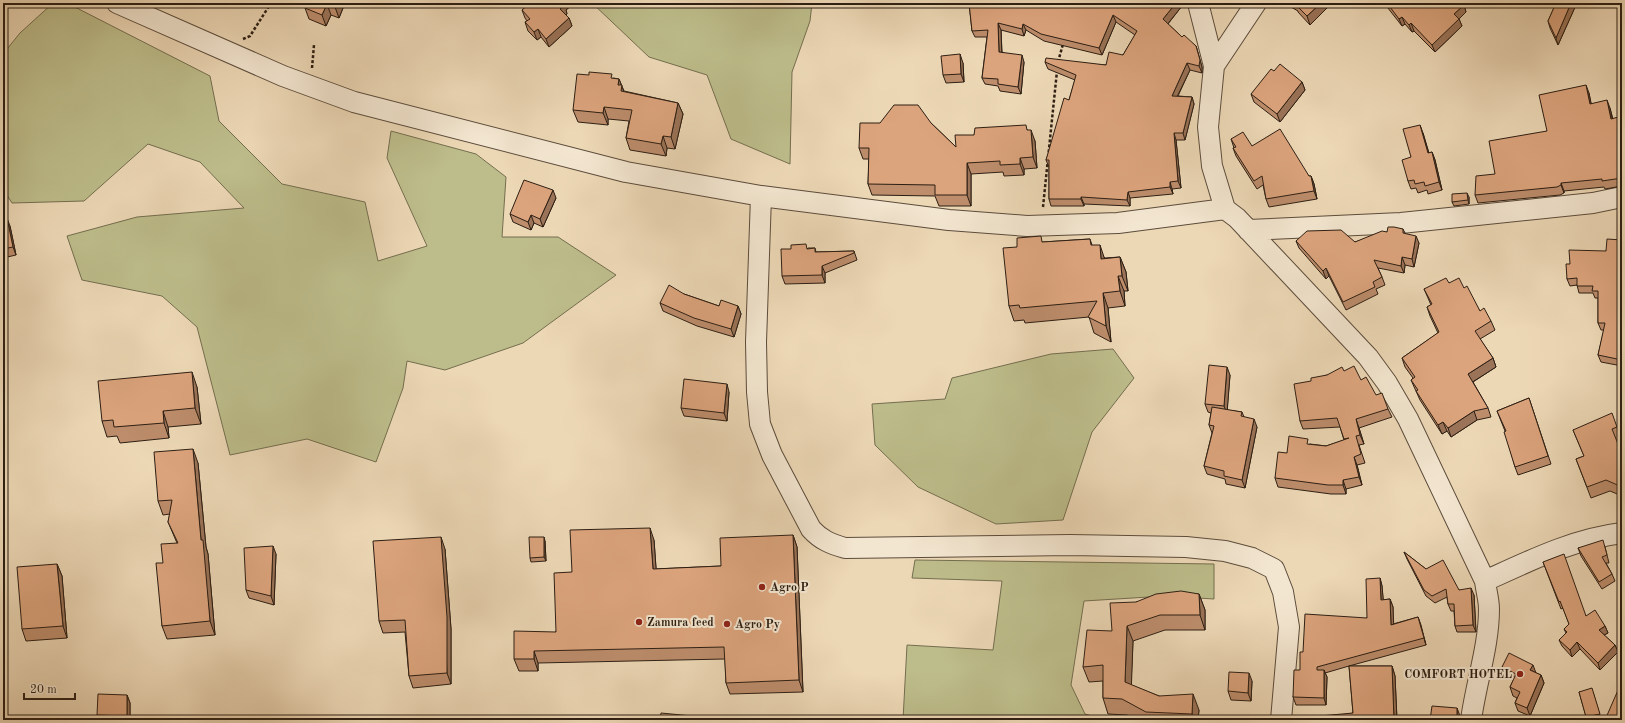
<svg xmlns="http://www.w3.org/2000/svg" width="1625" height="723" font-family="'Old Standard TT',serif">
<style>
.green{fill:#bdbd8b;stroke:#746e4f}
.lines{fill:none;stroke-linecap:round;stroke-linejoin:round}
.street-casing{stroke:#5c4c3c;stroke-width:22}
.path{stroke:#2c1e13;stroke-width:2.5;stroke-dasharray:3 2;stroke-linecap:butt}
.street{stroke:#f3e6d0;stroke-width:20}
.wall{fill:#bd8d6c;stroke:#2c1e13}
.shaded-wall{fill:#9a7358;stroke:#2c1e13}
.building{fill:#dca47d;stroke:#2c1e13}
.poi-dot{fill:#8f2418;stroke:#f3e6d0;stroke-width:1.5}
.labels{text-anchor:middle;stroke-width:4;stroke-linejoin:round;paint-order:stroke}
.poi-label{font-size:12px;font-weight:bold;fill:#2c1e13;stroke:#f3e6d0;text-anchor:start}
</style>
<rect width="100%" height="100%" fill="#edd8b6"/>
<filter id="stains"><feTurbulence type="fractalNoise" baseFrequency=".005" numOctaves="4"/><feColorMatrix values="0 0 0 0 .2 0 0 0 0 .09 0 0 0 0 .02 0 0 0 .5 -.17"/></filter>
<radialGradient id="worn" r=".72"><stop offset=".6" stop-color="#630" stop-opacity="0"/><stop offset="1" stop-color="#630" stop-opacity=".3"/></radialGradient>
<!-- green -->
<path class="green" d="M53,3H67L210,76L219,121L282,184L365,202L378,261L427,246L387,158L391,131L476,154L506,177L502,237H558L616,275L523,343L445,370L407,361L403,388L376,462L307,439L230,455L197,327L162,296L82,280L67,236L137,217L244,208L200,162L148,144L84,201L12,203L3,189V54L20,33Z
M592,3H812L810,21L792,72L790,164L731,139L707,75L649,57Z
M1113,349L1134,378L1092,432L1063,520L996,524L918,487L875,445L872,404L945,399L952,378L1051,354Z
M915,560L1214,564V599L1165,596L1084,601L1071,685L1085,714L1106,720H903L907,645L993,650L1002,581L912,578Z"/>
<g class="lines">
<defs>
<path id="street" d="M117,3L283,76L354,102L626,172L761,196L949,220L1027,226L1118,223L1225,209
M1198,3L1214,66L1208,127L1212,166L1225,209L1237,218L1368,357L1387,383L1408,419L1485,581C1486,590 1489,600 1489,609C1489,646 1476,683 1471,720
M1214,66L1256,3
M761,196L756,342L757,392L760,424L772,455L811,529C821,540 831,544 845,548L1070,545L1186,547L1225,551L1252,558L1274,569L1283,592L1289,627L1281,720
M1248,230L1401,223L1593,203L1622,197
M1485,581C1529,561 1573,539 1622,533"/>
</defs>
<!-- street casing -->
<use href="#street" class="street-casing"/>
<!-- path -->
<path class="path" d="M243,39L250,36L271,3
M1058,62L1063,44
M312,68L314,45
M1043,207L1057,71"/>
<!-- street -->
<use href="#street" class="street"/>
</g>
<!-- wall -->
<path class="wall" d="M298,3H345L339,18L331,15L326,26L309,19L305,8V6Z
M530,3H573V4L566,10L567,14L566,15L569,18L572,26L549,47L541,37L537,40L528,31L525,22L527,21L525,18L522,10Z
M969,3H1181L1182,6L1168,24L1182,37L1196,46L1202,67V73L1190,70L1178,96L1192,97L1194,104L1185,140H1176L1181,188L1172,189L1173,194L1130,198V206L1084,204V206H1051L1049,199V167L1046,160L1069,100L1075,80L1048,69L1045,62L1106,65L1123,55L1135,35L1116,22L1102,55L1044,41L1026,30L1024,36L1001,30L1002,52L1024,62L1021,94L1000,91L998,86L985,84L982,78L987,37H975L972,31Z
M1284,3H1332L1310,25L1298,12V11Z
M1384,3H1462L1464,5L1466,12L1459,19L1462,26L1435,52L1414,31L1412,32L1405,24L1402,26Z
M1556,3H1591V6L1576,5L1558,45L1550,28L1548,21Z
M963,63L964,82L946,83L943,75Z
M1274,71L1302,82L1305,90L1280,122L1254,102L1251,94Z
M613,78L619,79L624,91L678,103L683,114L675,149L667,148L666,156L630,150L626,138L629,121L608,119V125L578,122L573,110Z
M1589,93L1591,104L1610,108L1613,119L1622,116V186L1605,189L1604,187L1564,191V193L1560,195L1478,203L1475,195L1495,174L1547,131Z
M880,123H931L956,147L974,135L1028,130L1035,141L1037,168L1024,169V175L1004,176L1003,172L971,174V206H939L935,196L872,195L868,184L869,159H863L859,148Z
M1423,133L1429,153L1432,152L1435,160L1442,190L1428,194L1427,190L1418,193L1416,188L1411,189L1408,181L1411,157Z
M1231,139L1252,146L1309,176H1311L1314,184L1317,199L1269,207L1266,199L1263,185L1257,189L1236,156L1233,148H1234Z
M1469,197V204L1454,206L1452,202Z
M556,198L543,227L534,223L531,230L513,222L510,214Z
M3,219L10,226L16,255L3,258Z
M1403,229L1405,233L1419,243L1414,267L1405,265L1404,273L1378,268L1382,277L1385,285L1376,289L1378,294L1346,310L1329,276L1326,279L1299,248L1296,241L1355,242L1387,232Z
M1090,239L1092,245L1105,258L1120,257L1126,272L1128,291H1124L1125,306L1108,308L1111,342L1094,333L1089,317L1025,323L1024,320L1014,321L1009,306L1017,247L1043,242Z
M1622,240V366L1601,362L1598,355L1604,330H1601L1598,323V298H1595L1593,293H1579L1577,285L1570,286L1567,279L1570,264L1606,251Z
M808,248H815L816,252L854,251L857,260L825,273V283L785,284L782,276Z
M1449,283L1464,288L1480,311L1491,321L1495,330L1480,339L1493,358L1496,367L1473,382L1488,408L1491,417L1477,420L1451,437L1447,431L1442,434L1420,400L1411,380L1413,378L1405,367L1402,358L1438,333L1430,316L1427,307L1431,305L1428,298L1424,289Z
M684,294L719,306H738L741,314L734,337L697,326L663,311L660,303Z
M1230,375L1227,410L1242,412L1244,417L1257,427L1245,488L1226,484L1225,479L1207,474L1204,466L1212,433L1209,425L1211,413L1208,412L1205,404Z
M1327,375L1361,380L1388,409L1392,417L1359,428L1364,444L1359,445L1365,463L1357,465L1362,485L1346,489V494H1331L1278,487L1275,478L1287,453L1310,444L1326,446L1344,440L1340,427L1303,429L1300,421L1311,381Z
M197,387L201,424L168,427L169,438L120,443L117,436L107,437L102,421Z
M729,392L727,421L684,416L681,408Z
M1529,398L1551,464L1518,475L1515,467L1505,431L1497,411Z
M1617,427L1621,437L1617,439L1622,454V496L1610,491L1591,498L1576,459L1584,456L1573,430Z
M198,463L206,547L208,554L215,635L167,639L162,626L163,563L177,543L168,522L170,514L163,515L158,501Z
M793,535L797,547L803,692L730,694L726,683L725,659L538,663V671H519L514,659L556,632L572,572L654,540L656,569L721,566Z
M545,541L546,561L531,562L530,558Z
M1605,547L1609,563H1606L1612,574L1615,581L1602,589L1581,556L1578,548Z
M445,549L451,629V684L413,688L409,676L405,632L383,633L379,621Z
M1404,552L1426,569L1459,590L1474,595L1476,632H1457L1455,626L1454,611H1451L1448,604L1447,597L1435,603L1426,596L1407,559Z
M276,554L274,605L249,598L246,590Z
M1543,562L1586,616L1605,626L1608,633L1604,635L1615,645L1618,652L1600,670L1580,649L1572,657L1562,646L1559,640L1566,633L1564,629L1569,624L1563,608L1561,609Z
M57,564L62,576L67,638L26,641L22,629Z
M1380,578L1382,586L1383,600L1390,599L1393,607V624L1418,617L1426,645L1349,666H1392L1395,676L1397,720H1320L1353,713L1349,666L1325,673L1327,677L1326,705H1296L1293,697L1300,670L1367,618Z
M1199,594L1205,610V630H1165L1133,641L1131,685L1159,696L1199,710L1198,720H1137L1127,715L1108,714L1103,698V681L1089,682L1083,667L1136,602Z
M1502,667L1536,673L1541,675L1544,683L1530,716L1518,711L1515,703L1517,698L1513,696L1510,687L1514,679L1504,675Z
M1252,681L1251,701L1231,700L1228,691Z
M1579,692H1593L1601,719L1593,720H1587Z
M127,695L130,703V719L138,720H99L97,715Z"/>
<!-- shaded-wall -->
<path class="shaded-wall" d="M337,3H345L339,18L335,7Z
M562,3H573V4L566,10L567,14L563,17L560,9Z
M1176,3H1181L1182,6L1166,26L1163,19Z
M1321,3H1332L1310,25L1307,16Z
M1571,3H1575L1576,5L1558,45L1556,38Z
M327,4L331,15L326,26L322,15Z
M1464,5L1466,12L1459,19L1462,26L1435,52L1432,45L1454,14Z
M1113,15L1116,22L1102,55L1099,48Z
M1402,17L1405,24L1402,26L1399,19Z
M569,18L572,26L549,47L546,39Z
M998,23L1001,30L1002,59L999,52Z
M1411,23L1414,31L1412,32L1409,25Z
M1023,24L1026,30L1024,36L1022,29Z
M538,29L541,37L537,40L534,32Z
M1196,46L1202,67V73L1199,66Z
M960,54L963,63L964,82L961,74Z
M1022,55L1024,62L1021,94L1018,87Z
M1187,63L1190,70L1174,103L1172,96Z
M619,79L626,97L625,103L618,85Z
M1302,82L1305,90L1280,122L1277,114Z
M1586,85L1589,93L1593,112L1590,104Z
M1192,97L1194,104L1185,140L1183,133Z
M1607,100L1610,108L1614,127L1611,119Z
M678,103L683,114L675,149L671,137Z
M604,107L608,119V125L603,113Z
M1420,125L1423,133L1431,161L1428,153Z
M1031,130L1035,141L1037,168L1033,157Z
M1174,133L1176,140L1181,188L1178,181Z
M663,136L667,148L666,156L661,144Z
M1432,152L1435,160L1442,190L1439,182Z
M1020,158L1024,169V175L1020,164Z
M967,163L971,174V206L967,195Z
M1311,176L1314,184L1317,199L1314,191Z
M1170,182L1172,189L1173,194L1170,187Z
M1561,183L1564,191V193L1561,185Z
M553,190L556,198L543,227L540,219Z
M1128,192L1130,198V206L1127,200Z
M1467,193L1469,197V204L1468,200Z
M1081,197L1084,204V206L1081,199Z
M531,215L534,223L531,230L528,222Z
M7,218L10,226L16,255L13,247Z
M1416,236L1419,243L1414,267L1412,259Z
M1100,245L1105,260L1101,259Z
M1120,257L1126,272L1128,291L1122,276Z
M1402,257L1405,265L1404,273L1401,266Z
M822,266L825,273V283L822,275Z
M1326,268L1329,276L1326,279L1323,271Z
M1118,276L1124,291L1125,306L1120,291Z
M1103,293L1108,308L1111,342L1106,326Z
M738,306L741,314L734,337L731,329Z
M1493,358L1496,367L1471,383L1468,374Z
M1227,367L1230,375L1227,414L1224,406Z
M192,372L197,387L201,424L195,408Z
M727,384L729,392L727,421L724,413Z
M163,411L168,427L169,438L164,423Z
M1474,411L1477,420L1451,437L1448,428Z
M1254,419L1257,427L1245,488L1242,480Z
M1356,419L1359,428L1364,444L1360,435Z
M1443,422L1447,431L1442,434L1438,425Z
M193,449L198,463L206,547L208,554L215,635L210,621L201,540Z
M1354,457L1357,465L1362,485L1359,477Z
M1343,480L1346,489V494L1343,485Z
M650,528L654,540L657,581L653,569Z
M793,535L797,547L803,692L799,680Z
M441,537L445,549L451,629V684L447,673Z
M544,537L545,541L546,561L544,557Z
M273,546L276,554L274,605L271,596Z
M57,564L62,576L67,638L63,626Z
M1380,578L1382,586L1384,607L1381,600Z
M1471,588L1474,595L1476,632L1473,625Z
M1199,594L1205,610V630L1200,615Z
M1390,599L1393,607L1394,632L1391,625Z
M1418,617L1421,625L1426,645Z
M1127,626L1133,641L1131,697L1125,682Z
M1605,626L1608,633L1602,636L1599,630Z
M1577,642L1580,649L1572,657L1570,650Z
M1615,645L1618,652L1600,670L1598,663Z
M534,651L538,663V671L534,659Z
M1533,665L1536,673L1530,670Z
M1392,666L1395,676L1397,720H1394Z
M1324,670L1327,677L1326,705L1324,698Z
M1249,673L1252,681L1251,701L1248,693Z
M1541,675L1544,683L1530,716L1527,708Z
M1193,694L1199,710L1198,720H1195L1192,714Z
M127,695L130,703V720H128L127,716Z
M1457,708L1460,716V720H1457Z"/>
<!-- building -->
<path class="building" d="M307,3H337L335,7L327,4L322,15L305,8Z
M530,3H562L564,6L560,9L569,18L546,39L538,29L534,32L525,22L530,19L522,10Z
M969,3H1176L1163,19L1182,37L1184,35L1196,46L1200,60L1199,66L1187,63L1172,96L1192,97L1183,133H1174L1178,181L1170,182V187L1128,192L1127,200L1081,197V199H1049V160H1046L1064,98L1069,100L1076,75L1045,62L1046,58L1106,65L1109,52L1123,55L1137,31L1113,15L1099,48L1041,34L1023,24L1022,29L998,23L999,52L1022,55L1018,87L998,84V79L982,78L988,30L972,31Z
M1297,3H1321L1307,16L1295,4Z
M1387,3H1462L1464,5L1454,14L1459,19L1432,45L1411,23L1409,25L1402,17L1399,19Z
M1556,3H1571L1556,38L1548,21Z
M960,54L961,74L943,75L941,56Z
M1280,64L1302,82L1277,114L1251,94L1271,69L1274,71Z
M589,72L612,74L611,78L619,79L618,85H622L621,91L678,103L671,137L663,136L661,144L626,138L632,110L604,107L603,113L573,110L577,74L589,75Z
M1586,85L1590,104L1607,100L1611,119L1622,116V178L1602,181V179L1561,183V185L1557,187L1475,195L1476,176L1495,174L1489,141L1547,131L1539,95Z
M894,105H918L931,123L956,147L955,135H974L975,128L1026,125L1027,130H1031L1033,157L1020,158V164L1000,165V161L967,163V195H935V185L868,184L869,148H859L860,123H880Z
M1420,125L1428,153L1432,152L1439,182L1425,186L1424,182L1415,184L1414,180L1408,181L1402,160L1411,157L1403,129Z
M1280,129L1309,176H1311L1314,191L1266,199L1262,176L1254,181L1233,148L1236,147L1231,139L1243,132L1252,146Z
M524,180L553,190L540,219L531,215L528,222L510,214Z
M1467,193L1468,200L1452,202V194Z
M7,218L13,247L3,249V219Z
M1388,227H1394L1403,229V233L1416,236L1412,259L1402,257L1401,266L1374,260L1382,277L1373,282L1375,287L1343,302L1326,268L1323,271L1296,241L1307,231L1341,230L1355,242L1382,231L1387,232Z
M1041,236L1042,242L1090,239L1091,245H1100L1101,259L1120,257L1122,276H1118L1120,291L1103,293L1106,326L1088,317L1097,301L1020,308L1019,305L1009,306L1003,248L1017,247V238Z
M1607,239L1622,240V360L1598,355L1605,323H1598V291H1592L1593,286H1577V278L1567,279L1566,264H1570L1569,250L1606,251Z
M806,244L807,249L815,248V252L854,251V253L822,266V275L782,276L781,249H791V245Z
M1446,278L1449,283L1459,278L1464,288L1467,286L1480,311L1484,308L1491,321L1475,331L1493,358L1468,374L1488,408L1474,411L1448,428L1443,422L1438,425L1416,391L1418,390L1411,380L1415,377L1402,358L1439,332L1427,307L1432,304L1424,289Z
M669,285L684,294L719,306L721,300L738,306L731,329L694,318L660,303Z
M1209,365L1227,367L1224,406L1205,404Z
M1354,366L1361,380L1366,377L1376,395L1382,393L1388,409L1356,419L1360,435L1356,436L1361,454L1354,457L1359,477L1343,480V485H1328L1275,478L1278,452L1287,453L1289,436L1308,439L1307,444L1326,446L1349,438L1344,439L1337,418L1300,421L1294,384L1311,381V378L1327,375L1342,367L1344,371Z
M192,372L195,408L163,411L164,423L114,427L113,420L102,421L98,381Z
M684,379L727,384L724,413L681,408Z
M1529,398L1548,456L1515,467L1504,432L1506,431L1497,411Z
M1212,407L1242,412L1241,416L1254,419L1242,480L1224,476V471L1204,466L1214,426L1209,425Z
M1612,413L1617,427L1612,429L1622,454V487L1606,480L1587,487L1576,459L1584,456L1573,430Z
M193,449L201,540H203L210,621L162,626L156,563H163L161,544L178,543L168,522L172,500L158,501L154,452Z
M650,528L653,569L721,566L720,538L793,535L799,680L726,683L724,647L534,651V659H514V631L556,632L554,573L572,572L570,530Z
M441,537L447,617V673L409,676L405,620L379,621L373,541Z
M529,537H544V557L530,558Z
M1603,540L1607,555L1602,557L1612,574L1599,582L1578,548Z
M273,546L271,596L246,590L244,548Z
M1404,552L1426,569L1443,560L1459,590L1471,588L1473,625L1455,626L1454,604H1448L1446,589L1432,596L1424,590Z
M1564,554L1586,616L1595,610L1605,626L1599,630L1615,645L1598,663L1577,642L1570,650L1559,640L1567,632L1564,629L1569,624L1560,601L1559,602L1543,562Z
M57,564L63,626L22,629L17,567Z
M1380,578L1381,600L1390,599L1391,625L1418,617L1424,638L1317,667V670H1324V698L1293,697L1294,670H1300V652H1303L1305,614L1367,618L1366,579Z
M1181,591L1199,594L1200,615H1160L1127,626L1125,682L1159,696L1193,694L1192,714L1146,712L1122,699L1103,698V665L1083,667L1087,630L1112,631L1110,603L1136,602L1156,594Z
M1509,653L1533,665L1530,670L1541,675L1527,708L1515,703L1520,692L1510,687L1516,674L1502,667Z
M1349,666H1392L1394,720H1315H1320V716L1353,713Z
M1229,672L1249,673L1248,693L1228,691Z
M1622,681V720H1605Z
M1592,688L1600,714L1586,717L1579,692Z
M98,694L127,695V716L97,715Z
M1432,706L1457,708V720H1430Z
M661,713L723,719V720H660Z
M616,717V720H603V719Z"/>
<!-- markers -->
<g class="poi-dot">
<circle cx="762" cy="587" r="4"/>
<circle cx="639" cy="622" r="4"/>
<circle cx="727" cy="624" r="4"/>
<circle cx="1520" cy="674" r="4"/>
</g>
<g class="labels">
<!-- poi labels -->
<g class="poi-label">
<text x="770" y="591">Agro P</text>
<text x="647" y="626">Zamura feed</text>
<text x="735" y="628">Agro Py</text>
<text x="1512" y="678" text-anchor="end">COMFORT HOTEL</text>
</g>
</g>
<!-- margin -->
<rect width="1625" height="723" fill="none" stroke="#edd8b6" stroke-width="16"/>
<rect x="4" y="4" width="1617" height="715" fill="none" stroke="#2c1e13" stroke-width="2"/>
<rect x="8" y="8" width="1609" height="707" fill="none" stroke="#2c1e13"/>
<!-- scale -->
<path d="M24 693v6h51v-6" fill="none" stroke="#2c1e13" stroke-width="2"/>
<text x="30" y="693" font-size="12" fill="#2c1e13" stroke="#f3e6d0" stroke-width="3" paint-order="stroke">20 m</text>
<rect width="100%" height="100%" filter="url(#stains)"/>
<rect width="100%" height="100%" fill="url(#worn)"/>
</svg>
